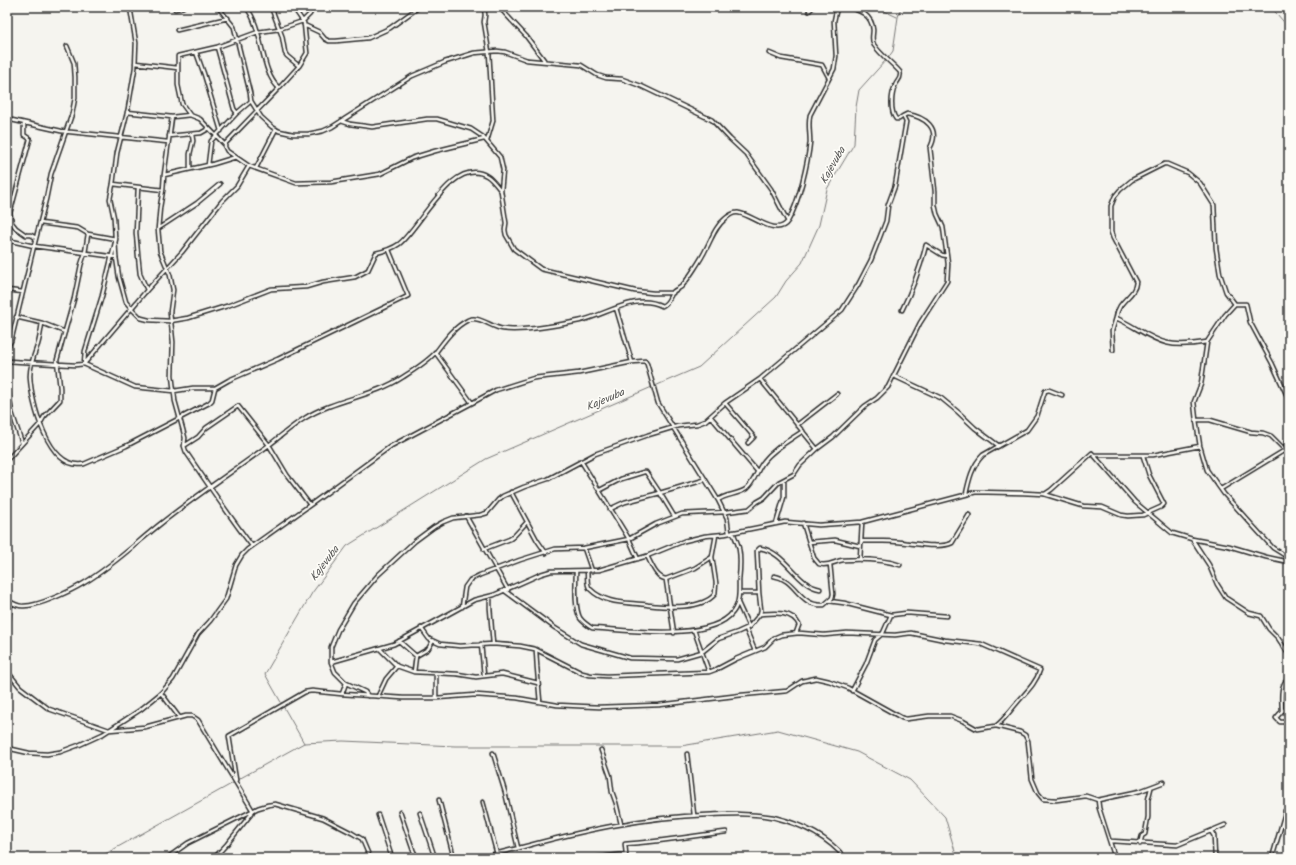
<svg xmlns="http://www.w3.org/2000/svg" width="1296" height="865" font-family="Kalam,sans-serif">
<style>
.lines{fill:none;stroke-linecap:round;stroke-linejoin:round}
.stream{stroke:#797877;stroke-width:1}
.minor-casing{stroke:#2b2b2b;stroke-width:5.5}
.minor{stroke:#fdfcf7;stroke-width:2.5}
.labels{text-anchor:middle;stroke-width:3.5;stroke-linejoin:round;paint-order:stroke}
.water-label{font-size:11px;font-style:italic;fill:#585857;stroke:#fdfcf7}
</style>
<rect width="100%" height="100%" fill="#f5f4ef"/>
<filter id="ink" filterUnits="userSpaceOnUse"><feTurbulence type="fractalNoise" baseFrequency=".025" numOctaves="2"/><feDisplacementMap in="SourceGraphic" scale="8" xChannelSelector="R" yChannelSelector="G"/><feConvolveMatrix kernelMatrix="1 2 1 2 8 2 1 2 1" color-interpolation-filters="sRGB"/></filter>
<g filter="url(#ink)">
<g class="lines">
<!-- stream -->
<path class="stream" d="M876,7L897,17
M1271,7L1289,28
M888,58L893,51L898,17L901,7
M655,386L699,367L776,297L786,281L802,263L819,225L827,189L854,144L856,107L859,90L886,60
M304,743L265,674L312,593L347,546L486,459L652,387
M237,780L304,743L343,741L455,746H681L778,730L857,752L910,780L945,817L957,858
M98,858L235,782"/>
<defs>
<path id="minor" d="M130,7L136,43L135,68L128,109L117,153L113,184L110,199L114,218L116,257L119,277L126,302L132,309L141,318L149,320L170,321L188,318L227,306L271,289L306,287L323,282L355,277L368,270L376,253C385,251 392,249 399,244C420,228 453,155 487,176C492,179 497,186 501,191
M218,7L234,27L250,93L251,101L261,117L272,127L279,131L293,134H308L323,131L332,127L412,76L445,62L474,53L497,51L505,52L527,60L581,65L597,75L606,78L622,79L641,86L712,120L730,139L746,154L771,189L787,220
M246,7C264,29 260,72 279,88
M271,7L282,36L285,53L287,56L299,66
M484,7L485,15L484,22L489,52L493,121L487,141
M499,7L526,36L544,60
M847,7C860,10 872,15 873,30C873,35 871,40 874,45C881,55 892,63 900,72C902,79 897,80 895,86C891,95 890,111 896,119H899L903,116L906,122L895,186L888,205L886,221L871,260L858,285L842,310L760,379L725,403L705,421L697,424L678,426L648,435L595,454L548,479L524,487L503,496L498,500L487,513L480,515L453,518L443,522L434,527L415,541L378,575L354,603L338,630L331,647V662L335,672L346,683L342,694L403,698H436L476,695L517,698L557,705L599,707L659,705L742,695L787,691L802,681L816,678L829,681L848,688L902,718L906,719L929,716H950L963,721L977,729L996,726L1020,732L1025,735L1028,741L1032,779L1038,793L1043,799L1056,800L1086,796L1098,800L1099,808L1115,858
M175,9L183,7
M809,11L813,7
M304,25L319,32L325,39L329,41H336L368,38L390,28L419,7
M177,30L228,18
M67,46L74,63L75,77V98L72,114L51,174L46,199L34,246L116,257
M217,47L234,109L237,113
M196,52L204,74L221,131
M769,53L781,58L822,65L829,78
M135,63L178,68
M127,112L172,117
M190,115L200,119L225,145
M7,119L61,131L168,142
M341,121L350,124L372,127L427,119H437L471,129L483,137L500,157L503,170L501,191L506,223L505,230L506,235L514,249L541,269L635,291L653,293H673
M24,123V135L30,139L10,213L12,223L16,228L26,235H31L36,238
M169,136L201,133L208,129
M208,165L211,141L237,113L251,101
M249,166L296,183L331,182L380,174L412,158L435,151L484,139
M256,168L276,129
M190,169V154L193,141L192,134
M164,175L213,164L236,157
M113,184L163,190
M138,187L136,233L138,255L140,274L147,290
M40,223L78,228L88,234L116,239L102,296L85,351L84,364L135,387L174,391L193,388H215L229,380L278,359L408,296L389,250
M159,228L197,203L220,184
M7,240L34,246L11,341L7,348
M7,290L23,292
M1235,304H1246L1250,322L1272,363L1289,400
M616,308L632,362L645,361L647,364L658,403L718,500L727,518L729,533
M902,310C913,288 920,269 926,245L942,255L947,256
M16,317L42,323C41,330 40,337 38,344C34,355 30,364 30,376C31,402 48,471 84,464L126,446L209,403L212,400L215,388
M1116,318C1118,299 1135,297 1136,282L1113,238L1111,232V206L1115,196L1120,190L1132,180L1164,164H1167L1188,173L1200,183L1214,205L1216,248L1220,274L1226,292L1235,304L1225,315L1207,342L1201,384L1194,402L1196,420L1200,446L1207,470L1224,494L1273,548L1289,558
M42,323L65,332
M1113,350L1112,331L1116,318C1133,325 1150,339 1167,343C1179,346 1195,344 1207,342
M7,361L75,365L84,364L147,290L182,252L222,201L237,186L249,166L227,151L225,147V144L279,88L299,66L307,53L304,23L293,7
M894,376L941,398L958,412L975,428L999,446
M760,379L817,449
M7,384L12,413L22,443
M472,403L496,390L534,378L579,373L632,362
M725,403L754,437L748,443
M711,417L757,471
M1196,420H1210L1251,432L1263,433L1271,436L1285,450L1221,489
M797,425L837,394
M1289,438C1286,445 1283,450 1289,455
M1094,455H1153L1200,446
M7,460L40,424L44,417L60,400V388L57,360L74,299L81,265L85,253L88,234
M581,461L629,539L638,559
M600,490L621,479L644,472H646L660,493L704,480
M511,492L537,540L546,553
M966,494C969,480 972,466 983,455L1027,430L1037,416L1045,391L1049,390L1062,395
M1045,494L1051,490L1092,453L1135,502L1172,533L1192,539L1229,546L1266,557L1289,562
M718,500C726,494 737,495 746,489C755,482 757,469 764,461C774,448 790,440 803,431
M310,505L391,446L472,403L435,352
M610,509L625,502L660,493L674,516
M466,516L508,590
M803,523L814,558L819,564C828,567 835,561 843,560C862,559 882,559 900,565
M776,524L784,497V481
M1192,539L1209,565L1217,584L1226,598L1249,613L1261,616L1269,629L1278,638L1289,655
M861,541C874,541 887,541 899,542C913,543 940,549 952,543L969,515
M809,542L835,540L860,546
M252,546C229,516 208,484 186,452L184,446L185,438L183,430L175,401L172,375L173,342L170,312L173,290L170,275L160,251L158,229L160,207L163,190L164,175L172,117L190,115L182,104L178,85V56L217,47L258,32L279,29L303,21L310,14L313,7
M584,548L592,571
M484,549L510,539L514,536L527,522
M647,556C652,565 656,578 666,579L695,568L712,557
M860,560L862,522
M576,571C576,584 574,607 580,618C583,622 587,625 592,628C626,630 711,642 733,612C740,603 739,591 739,580C740,570 741,559 739,549C738,543 735,538 733,532
M587,571C588,577 586,585 590,589C606,605 628,602 648,605C667,607 702,610 715,594L716,583L712,557L716,535
M774,576C796,579 799,607 824,605L832,598L833,594L830,564
M666,580L674,633
M505,591L555,628L581,644L630,658L677,659L702,652L718,639L738,632L749,627L760,614L761,610L759,593H739
M759,593L757,551L760,548C786,552 796,585 820,589
M490,596V608L493,644
M7,600C12,603 18,607 24,606C39,606 71,591 84,583C111,567 134,545 159,525C194,497 232,472 269,445C281,436 292,426 305,418C335,399 373,397 403,377C414,370 427,362 436,352C445,340 454,327 468,320C479,315 492,328 503,329C523,332 559,325 579,321C605,316 635,292 662,306C669,303 669,297 673,292C675,290 678,289 681,287C687,281 702,258 706,249C712,238 715,227 725,219C728,216 734,212 739,213C753,215 777,238 788,221C799,203 808,162 810,142C810,132 808,124 810,115L834,69L836,56L834,21L837,7
M829,601L844,603L891,615L907,613L947,616
M738,603L749,627
M462,607L465,587L470,580L480,575L520,560L555,549L584,548L629,539L656,524L682,514L726,512L749,509L757,502L764,498L779,482L794,474L800,465L817,449L833,437L865,406L877,398L888,387L920,323L947,281L948,264L947,256L943,227L937,214L935,205V191L930,148C941,128 925,117 907,114L903,116
M760,614C773,613 792,610 799,625L796,633
M421,628L429,639L440,644L460,646L493,644L520,646L535,649L582,673L590,675L607,676L709,672L717,669L736,659L765,647L774,638L781,635L799,633L824,635L847,633L895,635L911,633L945,640L981,644L1040,670C1036,684 1024,694 1016,704C1009,712 1004,720 996,726
M7,629L11,603
M746,629L755,651
M694,630L709,672
M399,641L416,656L428,649L433,641
M481,644L484,675
M380,649L397,666L414,672L457,674L476,677L502,674L538,683
M536,650L537,667L540,702
M331,662L394,644L474,600L494,595L541,574L551,571L599,570L647,556L684,541L705,536L725,534L785,522L819,525L862,522L976,492L1023,493L1044,494L1083,506L1102,507L1121,515L1128,516L1143,515L1161,507L1164,504L1149,475L1143,456
M7,671L20,687L49,709L109,730L145,727L186,716H192L198,720L253,811
M414,672L416,656
M1289,677C1279,686 1282,699 1282,711L1276,718L1280,722H1289
M346,683L365,692L368,696
M852,691L866,664L875,640L883,633L891,615
M161,693L179,717
M378,696L386,679L397,666
M436,698V673
M1282,711L1289,708
M7,748L29,753L47,754L60,752L79,745L103,734L140,710L161,693L173,679L198,634L210,621L226,599L236,565L242,555L248,549L310,505L287,475L269,445L238,406L206,428L198,437L184,446
M601,750L610,776L612,792L616,803L621,824
M493,753L505,792L518,848
M687,754L694,815
M236,780L229,736L305,692L312,691L342,694
M439,800L454,858
M1098,800L1140,791L1164,782
M483,802L498,858
M400,812L413,850L417,858
M420,813L435,858
M378,815L392,858
M1211,831L1214,836L1215,858
M1111,841L1177,845L1225,825
M1140,844L1142,836L1145,834L1148,817V800L1151,788
M167,858L188,843L258,808L268,805L275,804L323,818L352,833L362,839L370,858
M214,858L227,844L252,813
M481,858C494,854 507,851 519,848C581,831 643,817 707,815C729,814 751,813 773,817C801,824 827,836 845,858
M594,858L626,854L625,844C659,842 692,836 726,832
M1272,858L1285,813V811H1289"/>
</defs>
<!-- minor casing -->
<use href="#minor" class="minor-casing"/>
<!-- minor -->
<use href="#minor" class="minor"/>
</g>
</g>
<g class="labels">
<!-- water labels -->
<g class="water-label">
<text transform="translate(832 165) rotate(-60)" y="4">Kajevuba</text>
<text transform="translate(605 399) rotate(-23)" y="4">Kajevuba</text>
<text transform="translate(324 563) rotate(-53)" y="4">Kajevuba</text>
</g>
</g>
<!-- margin -->
<rect width="1296" height="865" fill="none" stroke="#fdfcf7" stroke-width="24"/>
<rect x="12" y="12" width="1272" height="841" fill="none" stroke="#2b2b2b" stroke-width="1.5" filter="url(#ink)"/>
</svg>
